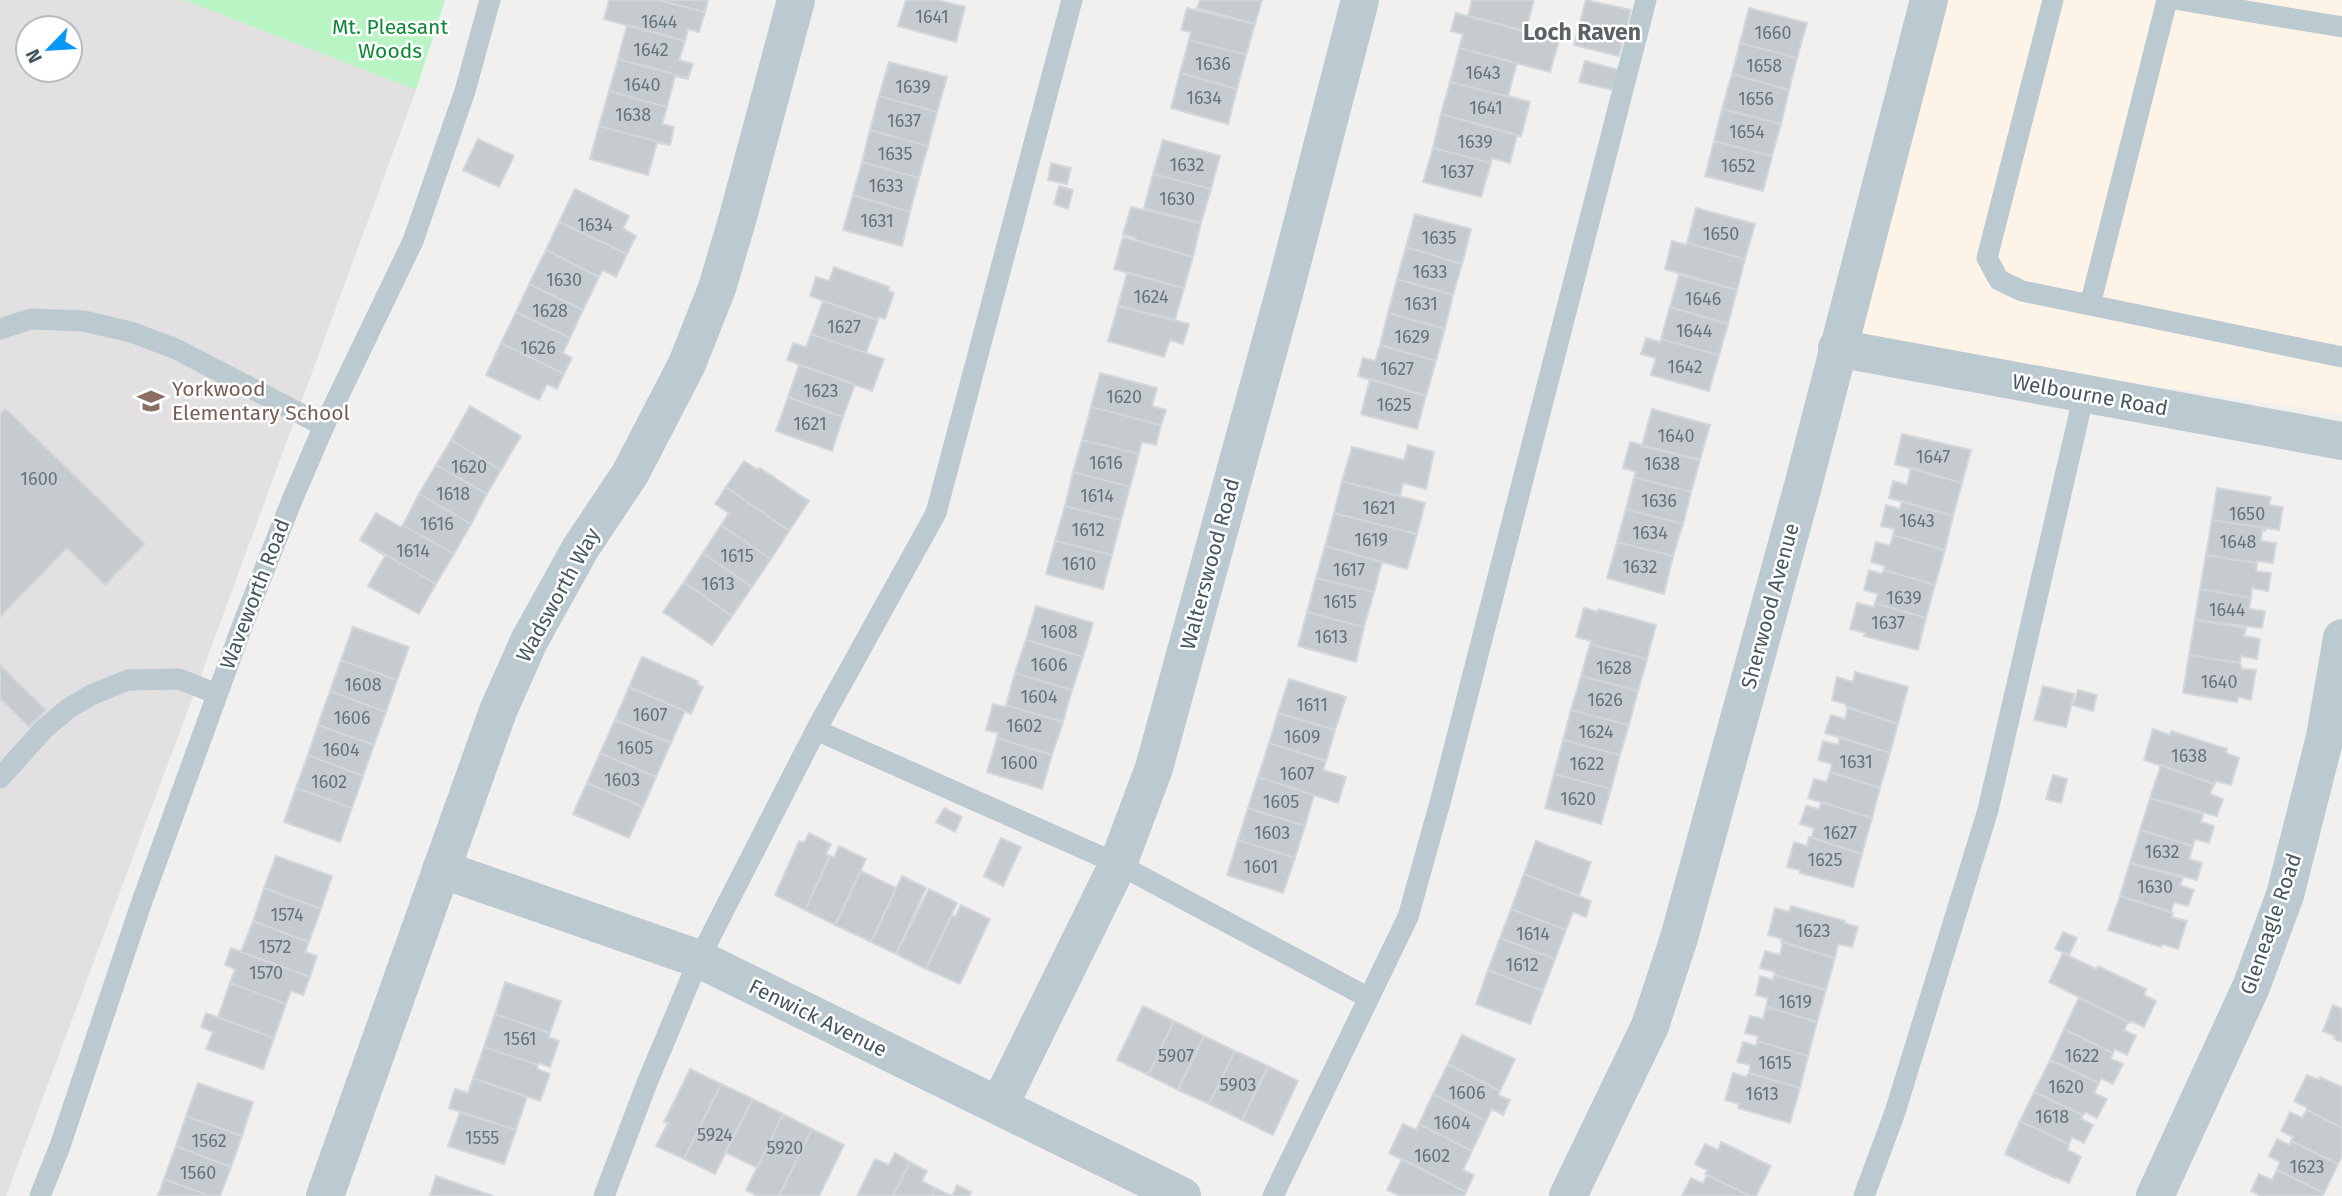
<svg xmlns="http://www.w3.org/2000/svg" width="2342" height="1196" font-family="'Fira Sans',sans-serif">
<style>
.commercial{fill:#fef3e7}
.education{fill:#e3e0e2;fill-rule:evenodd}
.park{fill:#b9f4c5}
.building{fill:#c6cbd0;stroke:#d2d7db;stroke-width:2}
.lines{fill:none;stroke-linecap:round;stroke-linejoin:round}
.service{stroke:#bbcad0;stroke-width:21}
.minor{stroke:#bbcad0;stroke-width:38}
.labels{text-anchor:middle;stroke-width:5;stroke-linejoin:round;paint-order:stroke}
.number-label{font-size:18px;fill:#65747b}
.park-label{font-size:21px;fill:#0d8935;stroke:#fff}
.education-label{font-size:21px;fill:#785e54;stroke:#fff;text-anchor:start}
.street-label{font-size:21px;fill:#45575f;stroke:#fff}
.neighbourhood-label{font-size:23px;font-weight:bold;fill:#5b6165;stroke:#fff}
</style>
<rect width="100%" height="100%" fill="#f2efef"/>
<!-- commercial -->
<path class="commercial" d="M1925,0H2342V414L1841,339Z"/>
<!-- education -->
<path class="education" d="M0,0H184L416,90L187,713L6,1196H0ZM28,28H70V70H28Z"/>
<!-- park -->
<path class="park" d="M184,0H445L416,90Z"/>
<!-- building -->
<path class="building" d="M609,0H658L705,12L699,32L688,29L685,41L604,19Z
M658,0H708L705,12Z
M906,0H937L965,7L956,42L898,26Z
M1200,0H1262L1255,24L1197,8Z
M1472,0H1534L1526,31L1468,16Z
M1586,0L1631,10L1619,56L1574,45Z
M1187,8L1255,24L1246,55L1189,40L1191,32L1181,30Z
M1749,8L1807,23L1797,58L1740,43Z
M1456,13L1559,41L1550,72L1459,48L1463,34L1451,31Z
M627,25L685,41L679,60L693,64L688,78L618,59Z
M1189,40L1246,55L1237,89L1180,73Z
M1740,43L1797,58L1789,90L1732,74Z
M1459,48L1517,63L1508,96L1530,102L1450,82Z
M618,59L688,78V79L675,76L667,107L609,91Z
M1585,61L1619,70L1614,90L1579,82Z
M889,62L947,77L937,112L879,96Z
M1180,73L1237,89L1228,124L1171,108Z
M1732,74L1789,90L1781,124L1722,109Z
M1450,82L1530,102L1521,136L1441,114Z
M609,91L667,107L662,124L674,127L670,145L599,126Z
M879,96L937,112L928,146L870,130Z
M1722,109L1781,124L1772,156L1714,141Z
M1441,114L1517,135L1510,163L1492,158L1491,163L1433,148Z
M599,126L670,145L657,143L648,175L590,159Z
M870,130L928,146L919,178L862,162Z
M478,139L514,156L499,187L463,170Z
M1163,140L1220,156L1211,189L1153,174Z
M1714,141L1772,156L1763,191L1705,176Z
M1433,148L1491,163L1481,197L1423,182Z
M862,162L919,178L910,212L853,195Z
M1051,163L1071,168L1067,184L1048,180Z
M1153,174L1211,189L1201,223L1144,208Z
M1059,186L1073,190L1068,209L1054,204Z
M575,189L629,216L623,228L636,236L627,254L559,222Z
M853,195L910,212L902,246L843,230Z
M1131,207L1201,223L1193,257L1135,240L1136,238L1123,234Z
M1696,208L1755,224L1745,259L1687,243Z
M1415,214L1471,229L1462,264L1406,247Z
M559,222L627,254L616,277L603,270L599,277L546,250Z
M1123,237L1193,257L1184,288L1114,269Z
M1672,241L1686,245L1687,243L1745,259L1737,290L1665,269Z
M1406,247L1462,264L1453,295L1397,279Z
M546,250L599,277L583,310L529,284Z
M834,267L889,287L888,291L894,293L885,319L879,317L878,320L810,296L816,277L829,281Z
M1127,273L1184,288L1175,320L1118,306Z
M1679,275L1737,290L1728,324L1670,307Z
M1397,279L1453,295L1445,329L1388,313Z
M529,284L583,310L570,338L516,312Z
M823,301L878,320L866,353L811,334Z
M1118,306L1189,324L1183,344L1170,340L1164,357L1108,341Z
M1670,307L1728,324L1719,355L1661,339Z
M516,312L570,338L563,353L572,358L564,374L501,343Z
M1388,313L1445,329L1436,361L1380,345Z
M811,334L884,359L872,391L787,360L793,343L806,347Z
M1646,338L1660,342L1661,339L1719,355L1709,391L1651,375L1656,358L1641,354Z
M501,343L564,374L557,389L547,384L539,400L486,375Z
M1380,345L1436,361L1426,396L1358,376L1363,358L1375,361Z
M799,365L855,384L843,417L788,397Z
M1100,373L1157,388L1152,406L1166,410L1161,425L1091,407Z
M1370,379L1426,396L1417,429L1361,414Z
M788,397L843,417L832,451L776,431Z
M470,406L521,436L501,470L451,440Z
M1091,407L1161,425L1156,445L1142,442L1139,454L1082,440Z
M5,408L145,544L105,585L67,548L0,617V414Z
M1652,409L1710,425L1700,460L1642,446Z
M1902,434L1971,450L1962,483L1895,464Z
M451,440L501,470L487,494L436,465Z
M1082,440L1139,454L1130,487L1073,472Z
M1630,442L1700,460L1691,492L1634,477L1636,472L1623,468Z
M1408,445L1434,452L1426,489L1403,483L1400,496L1342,481L1352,447L1404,460Z
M744,461L758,470L760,468L809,501L789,531L726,487Z
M436,465L487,494L471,524L419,494Z
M1911,468L1962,483L1953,516L1889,498L1893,481L1907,485Z
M1073,472L1130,487L1121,520L1065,506Z
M1634,477L1691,492L1683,524L1626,509Z
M1342,481L1425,503L1417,534L1334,513Z
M726,487L789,531L771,559L721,525L729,513L715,504Z
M2217,488L2271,497L2269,505L2283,507L2279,530L2212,520Z
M419,494L471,524L454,554L403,525Z
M1902,501L1953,516L1945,550L1893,535L1895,529L1881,526L1886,505L1900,509Z
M1065,506L1121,520L1112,555L1055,541Z
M1626,509L1683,524L1673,556L1617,542Z
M376,513L401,527L403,525L454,554L436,584L360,540Z
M1334,513L1417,534L1407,569L1325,546Z
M2212,520L2266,528L2265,531L2262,530L2261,541L2276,543L2273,563L2257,561V563L2206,555Z
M721,525L771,559L752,587L703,553Z
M1893,535L1945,550L1935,585L1884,570L1885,566L1871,562L1876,542L1890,546Z
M360,540L436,584L419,614L368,586L385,556Z
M1055,541L1112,555L1103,589L1046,574Z
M1617,542L1673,556L1664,594L1607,578Z
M1325,546L1382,562L1374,592L1316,578Z
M703,553L752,587L732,616L684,582Z
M2206,555L2257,563L2256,571L2271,573L2268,591L2252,588L2251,598L2200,589Z
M1869,570L1882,574L1884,570L1935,585L1926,618L1875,603L1878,594L1864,590Z
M1316,578L1374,592L1364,627L1307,612Z
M684,582L732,616L712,645L663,612Z
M2200,589L2251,598L2249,609L2265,611L2262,628L2195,620Z
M1857,603L1874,607L1875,603L1926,618L1918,650L1864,636L1865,633L1850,629Z
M1036,606L1093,623L1083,657L1026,640Z
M1584,608L1598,612V609L1656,625L1647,659L1590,644L1591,641L1576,637Z
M1307,612L1364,627L1356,662L1298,646Z
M2195,620L2246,628L2244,636L2260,639L2257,659L2241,656L2240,663L2189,655Z
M353,627L409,647L397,680L341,660Z
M1026,640L1083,657L1072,690L1015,673Z
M1590,644L1647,659L1638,691L1581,676Z
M2189,655L2240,663L2242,669L2256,670L2251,700L2238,697L2237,702L2183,693Z
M642,657L698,681L697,684L703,687L691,714L629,687Z
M341,660L397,680L386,712L330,691Z
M0,665L46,710L29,727L0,698Z
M1855,672L1908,687L1898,724L1846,707V704L1832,700L1837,677L1853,682Z
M1015,673L1072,690L1063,722L1006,705Z
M1581,676L1638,691L1629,725L1571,710Z
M1289,679L1346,697L1335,730L1278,713Z
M2043,686L2074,694L2066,727L2034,720Z
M629,687L685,711L671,743L615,720Z
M2078,690L2097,695L2093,711L2073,705Z
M330,691L386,712L374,745L318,725Z
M993,704L1005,707L1006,705L1063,722L1052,755L997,738L998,733L986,730Z
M1848,707L1898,724L1890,753L1825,733L1831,715L1845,719Z
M1571,710L1629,725L1620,755L1563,740Z
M1278,713L1335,730L1326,761L1269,743Z
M615,720L671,743L656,777L600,753Z
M318,725L374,745L363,776L308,755Z
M2153,729L2170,735L2171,731L2227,749L2226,753L2239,758L2231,785L2216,781L2215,784L2144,760Z
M1840,737L1890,753L1880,788L1830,772L1832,764L1818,760L1823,741L1838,745Z
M997,738L1052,755L1042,789L987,772Z
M1563,740L1620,755L1611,789L1554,774Z
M1269,743L1326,761L1323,770L1346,777L1338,803L1258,777Z
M600,753L656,777L643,807L587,783Z
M308,755L363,776L352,808L296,788Z
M2161,765L2214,784L2210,794L2223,799L2217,816L2150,798Z
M1830,772L1880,788L1872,818L1808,798L1814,779L1827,782Z
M1554,774L1611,789L1601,824L1545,808Z
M2053,775L2067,779L2061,803L2046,799Z
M1258,777L1314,795L1305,826L1248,808Z
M587,783L643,807L629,838L573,814Z
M296,788L352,808L340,842L284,822Z
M2150,798L2203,814L2201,822L2214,826L2209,843L2195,839L2193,846L2140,830Z
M1821,802L1872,818L1862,854L1812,838L1814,828L1800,824L1806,806L1819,809Z
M944,808L962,817L955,832L936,822Z
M1248,808L1305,826L1295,858L1238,840Z
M2140,830L2193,846L2189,859L2202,863L2197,880L2130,863Z
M809,833L831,844L826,854L830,856L805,910L775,895L799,841L804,843Z
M1809,837L1862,854L1853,887L1800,873V870L1787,867L1794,842L1807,846Z
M1001,838L1021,847L1003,886L984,876Z
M1238,840L1295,858L1283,893L1227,875Z
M1536,841L1591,862L1579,896L1524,874Z
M839,846L866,859L835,925L805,910L830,856L834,858Z
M276,856L332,876L321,909L264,888Z
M2130,863L2183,878L2180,885L2194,890L2188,906L2174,902L2171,912L2120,896Z
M861,871L896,888L871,942L835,925Z
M1524,874L1591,901L1586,917L1573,912L1566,930L1511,909Z
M902,876L926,888L896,954L871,942Z
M264,888L321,909L309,942L253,921Z
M929,889L957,903L926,969L896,954Z
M2120,896L2173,913L2171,917L2187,921L2178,949L2162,944L2161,947L2108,930Z
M961,905L990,919L960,984L926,969L952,915L955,917Z
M1791,906L1845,921L1844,923L1858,927L1852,947L1838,944L1835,958L1781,942L1782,939L1768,935L1775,908L1789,912Z
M1511,909L1566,930L1555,959L1500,938Z
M253,921L309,942L305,952L317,956L310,977L241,952Z
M2063,932L2077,938L2069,955L2055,949Z
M1500,938L1555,959L1543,991L1488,970Z
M1783,942L1835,958L1826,990L1774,975L1775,972L1760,968L1765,951L1780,955Z
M231,948L310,977L303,995L291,991L286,1004L230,983L235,969L225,965Z
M2063,953L2096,969L2098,966L2146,989L2144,995L2156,1001L2144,1027L2131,1021L2130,1023L2128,1022L2049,982Z
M1488,970L1543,991L1530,1024L1476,1004Z
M1774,975L1826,990L1817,1022L1766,1007L1768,998L1756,995L1760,976L1773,980Z
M505,982L561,1001L550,1033L495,1014Z
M230,983L286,1004L274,1038L218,1017Z
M2079,998L2128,1022L2124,1030L2136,1036L2127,1055L2115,1049L2113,1053L2064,1029Z
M2333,1005L2342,1009V1042L2334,1039L2335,1036L2323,1031Z
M1143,1006L1174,1021L1148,1075L1117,1060Z
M1766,1007L1817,1022L1808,1056L1757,1041L1758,1036L1745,1033L1750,1016L1763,1019Z
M206,1013L274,1038L263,1069L206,1049L213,1032L201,1027Z
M495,1014L550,1033L549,1037L559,1041L550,1067L539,1063L538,1065L484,1047Z
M1174,1021L1204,1036L1178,1090L1148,1075Z
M2064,1029L2113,1053L2111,1059L2123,1064L2113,1084L2101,1078L2099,1083L2050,1060Z
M1462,1035L1515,1059L1500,1091L1448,1064Z
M1204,1036L1235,1051L1209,1104L1178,1090Z
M1757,1041L1808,1056L1800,1088L1749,1073L1750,1065L1737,1062L1743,1042L1756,1046Z
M484,1047L538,1065L537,1069L550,1074L540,1101L473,1078Z
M1235,1051L1268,1066L1242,1120L1209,1104Z
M2050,1060L2099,1083L2094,1093L2107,1099L2097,1118L2085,1112L2083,1115L2034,1092Z
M1448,1064L1500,1091L1498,1095L1510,1100L1503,1115L1492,1109L1486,1121L1433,1094Z
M1268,1066L1298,1081L1273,1135L1242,1120Z
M690,1069L721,1084L684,1159L656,1146L668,1123L664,1122Z
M1733,1073L1746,1077L1749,1073L1800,1088L1790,1123L1738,1108L1739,1104L1725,1100Z
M2307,1075L2319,1080L2320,1077L2342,1087V1128L2307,1110L2306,1107L2294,1101Z
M473,1078L527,1097L516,1130L449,1108L455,1089L468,1093Z
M198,1083L253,1102L242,1136L186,1116Z
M721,1084L753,1099L715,1174L684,1159Z
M2034,1092L2083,1115L2081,1119L2093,1125L2084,1143L2072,1137L2069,1144L2020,1121Z
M1433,1094L1486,1121L1472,1151L1419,1124Z
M753,1099L783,1114L757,1168L725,1152Z
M2307,1110L2342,1128V1156L2338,1164L2291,1141L2293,1137L2281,1131L2290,1112L2302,1118Z
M460,1112L516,1130L504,1164L448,1146Z
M783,1114L812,1129L779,1196H757L746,1190Z
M186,1116L242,1136L231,1167L176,1146Z
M2020,1121L2069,1144L2068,1150L2081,1157L2069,1183L2055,1177V1178L2005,1154Z
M1403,1124L1416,1130L1419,1124L1472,1151L1463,1170L1474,1175L1466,1192L1389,1153Z
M812,1129L844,1145L819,1196H779Z
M2277,1139L2289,1145L2291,1141L2338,1164L2324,1193L2277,1170L2280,1162L2269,1156Z
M1721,1142L1771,1166L1756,1196H1750L1707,1175L1705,1174L1707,1170L1695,1164L1705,1144L1718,1150Z
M176,1146L231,1167L220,1196H210L164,1179Z
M895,1153L910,1162L893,1196H857L875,1159L889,1165Z
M1402,1159L1466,1192L1464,1196H1400L1387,1190Z
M910,1162L927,1171L922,1181L935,1188L932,1196H893Z
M2277,1170L2324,1193L2322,1196H2261L2251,1191L2259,1174L2272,1180Z
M1707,1175L1750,1196H1682L1691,1178L1703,1184Z
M436,1176L493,1196H430Z
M164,1179L210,1196H158Z
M957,1185L971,1192L969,1196H932L935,1188L952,1196Z"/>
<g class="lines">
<!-- service -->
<path class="service" d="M2053,0L1987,258L1999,280L2022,291L2342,357
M2180,0L2342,27
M2090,305L2167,0
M0,329L31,319L84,321L131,332L176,349L324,426
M816,730L1118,864L1367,997
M0,778L44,729L69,708L91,695L128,680L179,679L217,694
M40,1196L60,1146L141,904L244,621L292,500L324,426L413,241L465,91L490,0
M604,1196L647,1083L699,959L816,730L936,513L1072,0
M1273,1196L1408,917L1441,799L1646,0
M1864,1196L1895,1112L1988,810L2084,394"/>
<!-- minor -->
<path class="minor" d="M1837,348L2342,441
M441,869L699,959L1182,1196
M999,1106L1118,864L1154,768L1286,286L1360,0
M325,1196L498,711L529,641L580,549L630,474L687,364L717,288L738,217L796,0
M1568,1196L1650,1026L1679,938L1804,482L1929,0
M2155,1196L2251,987L2285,895L2325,737L2342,638"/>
</g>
<!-- icons -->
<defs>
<symbol id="school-bare" viewBox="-9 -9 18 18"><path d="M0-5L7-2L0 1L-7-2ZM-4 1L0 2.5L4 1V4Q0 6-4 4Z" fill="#8d6e63" stroke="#fff" stroke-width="2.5" paint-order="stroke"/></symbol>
</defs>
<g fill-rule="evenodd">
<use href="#school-bare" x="132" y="382" width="38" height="38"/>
</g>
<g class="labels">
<!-- number labels -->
<g class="number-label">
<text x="932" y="23">1641</text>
<text x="659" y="28">1644</text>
<text x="1773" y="39">1660</text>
<text x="651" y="56">1642</text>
<text x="1213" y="70">1636</text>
<text x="1764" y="72">1658</text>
<text x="1483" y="79">1643</text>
<text x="642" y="91">1640</text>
<text x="913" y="93">1639</text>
<text x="1204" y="104">1634</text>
<text x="1756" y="105">1656</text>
<text x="1486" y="114">1641</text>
<text x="633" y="121">1638</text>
<text x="904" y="127">1637</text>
<text x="1747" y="138">1654</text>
<text x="1475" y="148">1639</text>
<text x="895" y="160">1635</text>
<text x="1187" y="171">1632</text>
<text x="1738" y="172">1652</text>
<text x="1457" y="178">1637</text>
<text x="886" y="192">1633</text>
<text x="1177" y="205">1630</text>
<text x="877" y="227">1631</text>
<text x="595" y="231">1634</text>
<text x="1721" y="240">1650</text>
<text x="1439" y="244">1635</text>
<text x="1430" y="278">1633</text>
<text x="564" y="286">1630</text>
<text x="1151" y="303">1624</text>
<text x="1703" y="305">1646</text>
<text x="1421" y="310">1631</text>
<text x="550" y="317">1628</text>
<text x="844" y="333">1627</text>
<text x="1694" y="337">1644</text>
<text x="1412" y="343">1629</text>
<text x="538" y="354">1626</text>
<text x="1685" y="373">1642</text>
<text x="1397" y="375">1627</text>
<text x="821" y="397">1623</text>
<text x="1124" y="403">1620</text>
<text x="1394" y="411">1625</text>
<text x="810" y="430">1621</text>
<text x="1676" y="442">1640</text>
<text x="1933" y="463">1647</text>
<text x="1106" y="469">1616</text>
<text x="1662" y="470">1638</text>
<text x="469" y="473">1620</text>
<text x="39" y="485">1600</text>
<text x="453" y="500">1618</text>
<text x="1097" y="502">1614</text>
<text x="1659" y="507">1636</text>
<text x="1379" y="514">1621</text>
<text x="2247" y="520">1650</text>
<text x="1917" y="527">1643</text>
<text x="437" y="530">1616</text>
<text x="1088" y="536">1612</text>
<text x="1650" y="539">1634</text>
<text x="1371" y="546">1619</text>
<text x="2238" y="548">1648</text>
<text x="413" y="557">1614</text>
<text x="737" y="562">1615</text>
<text x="1079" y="570">1610</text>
<text x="1640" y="573">1632</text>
<text x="1349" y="576">1617</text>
<text x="718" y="590">1613</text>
<text x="1904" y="604">1639</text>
<text x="1340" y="608">1615</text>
<text x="2227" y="616">1644</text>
<text x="1888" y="629">1637</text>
<text x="1059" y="638">1608</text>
<text x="1331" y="643">1613</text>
<text x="1049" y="671">1606</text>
<text x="1614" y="674">1628</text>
<text x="2219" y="688">1640</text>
<text x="363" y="691">1608</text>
<text x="1039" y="703">1604</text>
<text x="1605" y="706">1626</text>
<text x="1312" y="711">1611</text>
<text x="650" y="721">1607</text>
<text x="352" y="724">1606</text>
<text x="1024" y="732">1602</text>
<text x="1596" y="738">1624</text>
<text x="1302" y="743">1609</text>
<text x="635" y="754">1605</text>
<text x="341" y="756">1604</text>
<text x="2189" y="762">1638</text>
<text x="1856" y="768">1631</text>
<text x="1019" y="769">1600</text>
<text x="1587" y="770">1622</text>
<text x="1297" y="780">1607</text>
<text x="622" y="786">1603</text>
<text x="329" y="788">1602</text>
<text x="1578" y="805">1620</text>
<text x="1281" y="808">1605</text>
<text x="1272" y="839">1603</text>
<text x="1840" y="839">1627</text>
<text x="2162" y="858">1632</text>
<text x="1825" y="866">1625</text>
<text x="1261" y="873">1601</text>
<text x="2155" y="893">1630</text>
<text x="287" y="921">1574</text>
<text x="1813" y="937">1623</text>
<text x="1533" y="940">1614</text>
<text x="275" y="953">1572</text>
<text x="1522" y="971">1612</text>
<text x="266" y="979">1570</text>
<text x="1795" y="1008">1619</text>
<text x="520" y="1045">1561</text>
<text x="1176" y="1062">5907</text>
<text x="2082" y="1062">1622</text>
<text x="1775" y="1069">1615</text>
<text x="1238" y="1091">5903</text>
<text x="2066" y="1093">1620</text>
<text x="1467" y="1099">1606</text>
<text x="1762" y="1100">1613</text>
<text x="2052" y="1123">1618</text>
<text x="1452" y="1129">1604</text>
<text x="715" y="1141">5924</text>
<text x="482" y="1144">1555</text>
<text x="209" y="1147">1562</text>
<text x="785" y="1154">5920</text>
<text x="1432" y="1162">1602</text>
<text x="2307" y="1173">1623</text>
<text x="198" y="1179">1560</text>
</g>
<!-- park labels -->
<g class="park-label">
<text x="390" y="34">Mt. Pleasant<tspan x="390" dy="24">Woods</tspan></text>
</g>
<!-- education labels -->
<g class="education-label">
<text x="172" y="396">Yorkwood<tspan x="172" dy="24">Elementary School</tspan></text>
</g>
<!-- street labels -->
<g class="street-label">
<text transform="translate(2090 395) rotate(10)" y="7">Welbourne Road</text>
<text transform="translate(1210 564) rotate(-75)" y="7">Walterswood Road</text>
<text transform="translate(255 594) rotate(-69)" y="7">Waveworth Road</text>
<text transform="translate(558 595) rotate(-61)" y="7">Wadsworth Way</text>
<text transform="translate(1770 606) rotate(-75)" y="7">Sherwood Avenue</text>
<text transform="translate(2271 924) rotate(-71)" y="7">Gleneagle Road</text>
<text transform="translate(818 1018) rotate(26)" y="7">Fenwick Avenue</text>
</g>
<!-- neighbourhood labels -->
<g class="neighbourhood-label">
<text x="1582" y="40">Loch Raven</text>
</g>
</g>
<!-- north arrow -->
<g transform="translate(49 49) rotate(245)"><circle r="33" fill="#ffffff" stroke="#b5bcbf" stroke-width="2"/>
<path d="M0-5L12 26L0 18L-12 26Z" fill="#0698f5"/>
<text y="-10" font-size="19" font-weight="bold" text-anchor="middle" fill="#45575f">N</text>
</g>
</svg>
